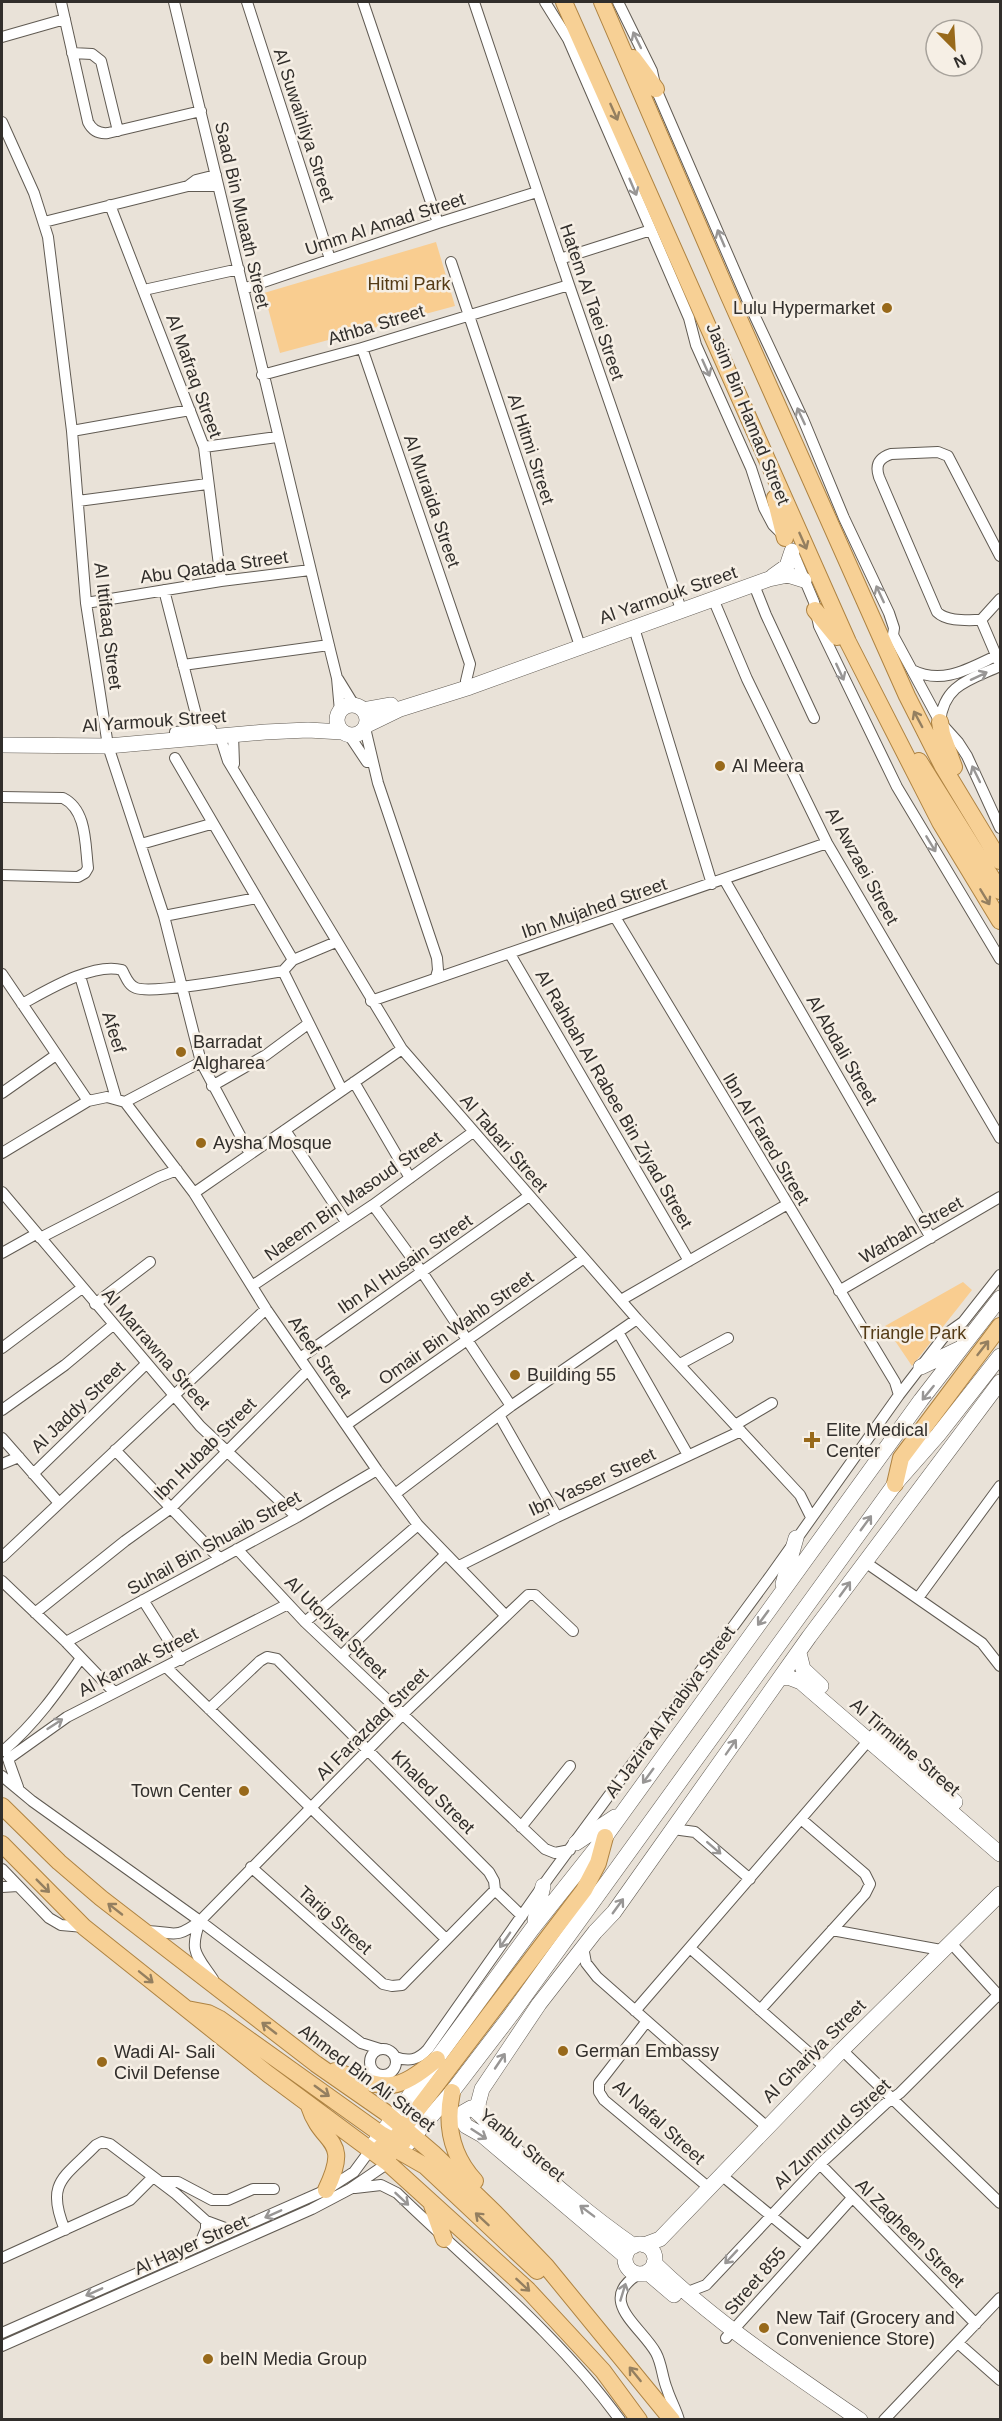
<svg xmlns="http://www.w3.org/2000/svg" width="1002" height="2421" font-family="Arial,sans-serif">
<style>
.green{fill:#f9cd90}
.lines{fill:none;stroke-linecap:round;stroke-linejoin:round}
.street-casing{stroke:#615b53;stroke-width:12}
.secondary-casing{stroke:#615b53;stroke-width:16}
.primary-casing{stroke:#ae8342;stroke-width:18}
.street{stroke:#fff;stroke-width:10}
.secondary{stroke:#fff;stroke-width:15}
.primary{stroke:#f7d095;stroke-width:16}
.oneway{stroke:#989695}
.oneway2{stroke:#947f60}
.poi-dot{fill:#98691a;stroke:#f6efe5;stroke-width:2}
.labels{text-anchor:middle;stroke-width:5;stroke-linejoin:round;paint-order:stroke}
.street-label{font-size:18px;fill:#312e2b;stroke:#f6efe5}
.park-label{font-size:18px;fill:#543b16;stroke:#f6efe5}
.poi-label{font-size:18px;fill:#312e2b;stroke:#f6efe5;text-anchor:start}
</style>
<rect width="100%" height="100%" fill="#e9e2d8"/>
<!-- green -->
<path class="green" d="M436,242L455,306L280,353L264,293Z
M963,1282L972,1290L912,1366L885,1326Z"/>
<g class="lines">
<defs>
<path id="street" d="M61,2L88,122C92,130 99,134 108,133L201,111
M174,2C229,227 281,453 337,678L340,711
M247,2L330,259
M363,2L438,223
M474,2L569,285L682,612
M545,2L568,39L651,230L689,318L696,345L751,468L764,508L773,525L782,534
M618,2L652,71L656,89L750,306L803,419L844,518L889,613L894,628L893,635L940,722L958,742L967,756L1000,828
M2,37L65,19
M72,53L92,54L101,61L118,131
M2,122L34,193L48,237L72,431L86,603L108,746L164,916L201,1062L250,1154
M188,186H218
M110,205L204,447L221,581
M44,222L188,186L196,180L216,175
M560,259L651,230
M451,262L580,646
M243,289L438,223L537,192
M144,290L239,269
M362,348L470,664L466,681
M262,375L362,348L569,285
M72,431L190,410
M204,447L277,437
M78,501L207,484
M792,550L814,602L819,626L897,787L1000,959
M1000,556L948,456L938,452L891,454C879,458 875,465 879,477L937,612C947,622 967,620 981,620L1000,599
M754,585L766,615L814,718
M164,590L200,730
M714,601L747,679L827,843L1000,1138
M86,603L221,581L310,570
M981,620L999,662
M634,628L712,884
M183,665L329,645
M912,670C944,686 971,667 1000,654
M338,679L354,705
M940,722C944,684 970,680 1000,666
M365,728L378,783L437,958L438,970L436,977
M175,732L211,729
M233,735L234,764
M349,735L367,762
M220,736L228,761L402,1049L637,1319L800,1495L811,1517
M175,758L293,960
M2,797L63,798C87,810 85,844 88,868L85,873L78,877L2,875
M141,844L211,824
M724,879L931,1238
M164,916L257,898
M615,917L895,1382L899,1395
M336,942L293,960L283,971L342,1090
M510,954L689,1261
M2,974L88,1101
M80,976L116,1098
M371,1001L827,843
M22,1004C46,991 93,962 122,970C126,977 128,985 136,988C154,995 257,975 283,971
M354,1082L410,1178
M212,1086L266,1055L308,1024
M2,1093L56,1055
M125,1102L201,1062
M285,1130L346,1222
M2,1153L88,1101L107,1097L125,1102L194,1193L266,1309L377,1470L418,1525L506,1616
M2,1192L200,1426L297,1517
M194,1193L402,1049
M373,1205L422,1272L511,1406
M40,1238L159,1177L177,1170
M2,1253L36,1234
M252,1286L373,1205L473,1132
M839,1291L1000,1197
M621,1300L786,1205
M95,1304L150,1262
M618,1332L688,1455
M2,1348L82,1288
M300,1358L529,1196
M680,1364L728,1338
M2,1410L65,1365L113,1325
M499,1415L557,1517
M346,1425L584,1258
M735,1425L772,1403
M2,1438L59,1503
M115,1450L220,1559
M2,1464L19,1457
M33,1474L146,1364
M395,1494L511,1406L637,1319
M237,1549L305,1622L545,1849L555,1853L570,1850
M2,1557L266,1309
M865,1562L982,1643L1000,1666
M459,1566L557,1517L741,1431
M2,1581L66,1642L114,1692
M918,1598L1000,1486
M143,1600L181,1660
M35,1613L125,1541L171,1508L308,1370
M305,1622L418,1525
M66,1642L297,1517L377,1470
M341,1656L446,1554
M166,1667L446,1939
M209,1709L260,1661L267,1657L277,1659L489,1872L494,1881L495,1890
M3,1751C35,1724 58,1691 81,1658
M8,1759L67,1717L288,1604
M9,1762L18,1787
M2,1776L32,1801L200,1921L361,2043L380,2049
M521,1827L570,1766
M673,1829L695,1832L750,1879
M251,1867L383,1984L392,1986L402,1985L495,1890
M2,1869L49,1918L61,1925L84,1927
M2,1887L18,1886
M495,1890L522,1916
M200,1921C189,1952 196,1954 213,1979
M832,1930L941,1950
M143,1931C172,1930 173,1942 200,1921L402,1715L528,1595H535L573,1631
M950,1942L1000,1997
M583,1947L586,1963L597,1977L767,2127
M690,1948L825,2067
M760,2010L865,1894L870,1884L865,1874L801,1819
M635,2011L875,1733
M647,2021L599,2083V2092L604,2100L708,2187
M370 2062a13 13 0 1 1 26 0a13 13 0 1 1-26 0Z
M842,2050L1000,2203
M395,2057C409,2062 418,2060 428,2049L549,1877L771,1575L899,1395L946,1334L963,1322L1000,1275
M820,2164L976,2324
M720,2174L808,2246
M160,2182H178L212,2200H228L253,2189H274
M355,2188L381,2185L397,2193C473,2267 557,2333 620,2420
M65,2230C45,2182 64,2178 96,2145L102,2142L110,2144L176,2194L206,2221L233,2231
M199,2246L206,2229V2221
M2,2258L130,2200L153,2177
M639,2274C595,2300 642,2327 656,2353C662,2364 662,2377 667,2389C670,2399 676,2409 679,2420
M685,2293L706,2285L820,2164L885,2104L900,2093L998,1995
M2,2333L326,2190L354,2172L371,2149
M726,2338L852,2198
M958,2343L1000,2380
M2,2346L312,2209L350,2189L388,2163
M884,2420L1000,2298"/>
<path id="secondary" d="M773,576L787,566L792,551
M337 720a15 15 0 1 1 30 0a15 15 0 1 1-30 0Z
M363,710L391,705
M367,725L400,709L470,687L769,579L788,575L804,580
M2,745L108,746L265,732L308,730L342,732
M921,1367L961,1348
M783,1584L796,1538
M799,1653L803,1669L821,1686
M781,1678L788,1677L801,1682L1000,1854
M882,1739L955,1802
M576,1843L615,1817
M535,1920L543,1886
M480,2113L478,2104L482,2089L539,2004L595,1932L614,1912L809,1637L1000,1382
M374,2144L532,1929L605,1837L921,1400L1000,1298
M407,2144L452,2092L511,2015L895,1484L938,1435L1000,1356
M625 2259a15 15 0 1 1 30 0a15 15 0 1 1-30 0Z
M644,2245L660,2239L842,2050L1000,1894
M625,2256L482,2135L466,2126L461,2118L464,2112L471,2108C479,2111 498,2135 507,2143C548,2179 589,2215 634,2246
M654,2263C716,2323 789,2371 860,2420
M647,2272L674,2295"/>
<path id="primary" d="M564,2L848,642L940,822L1000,921
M602,2L728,294L907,696L942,765L1000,861
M633,58L656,89
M775,498L785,538
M815,610L837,637
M940,722L942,734L954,767
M919,761L1000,891
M895,1484L901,1458L1000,1326
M2,1806L59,1862L101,1898L316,2064L385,2112L433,2153L495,2213L546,2266L672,2420
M2,1844L84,1927L268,2074L388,2163L528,2290L603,2371L639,2420
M187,2009L208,2013L220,2019L381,2134L394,2141L403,2142
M335,2071C387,2089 393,2095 437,2059
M452,2092C445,2126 452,2156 475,2181
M309,2106C322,2147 352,2136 326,2190
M381,2147L397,2150L425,2166L537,2271
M388,2163V2153L392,2143L584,1890L598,1863L605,1837
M432,2205L444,2239"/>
</defs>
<!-- street casing -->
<use href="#street" class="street-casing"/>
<!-- secondary casing -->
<use href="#secondary" class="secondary-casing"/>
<!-- primary casing -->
<use href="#primary" class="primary-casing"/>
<!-- street -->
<use href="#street" class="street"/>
<!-- secondary -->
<use href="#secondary" class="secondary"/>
<!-- primary -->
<use href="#primary" class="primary"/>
</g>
<!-- one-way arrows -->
<defs><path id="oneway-shaft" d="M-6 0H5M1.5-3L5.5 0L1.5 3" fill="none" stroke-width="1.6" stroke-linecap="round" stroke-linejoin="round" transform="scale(1.5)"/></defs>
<g class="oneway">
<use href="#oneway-shaft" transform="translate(637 40) rotate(-116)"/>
<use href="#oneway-shaft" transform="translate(633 187) rotate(67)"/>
<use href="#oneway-shaft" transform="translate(721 238) rotate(-113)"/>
<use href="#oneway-shaft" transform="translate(706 368) rotate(66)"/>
<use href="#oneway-shaft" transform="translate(801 416) rotate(-115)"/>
<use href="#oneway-shaft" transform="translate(880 594) rotate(-115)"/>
<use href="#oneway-shaft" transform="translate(840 672) rotate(65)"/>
<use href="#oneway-shaft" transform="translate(979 676) rotate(-25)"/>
<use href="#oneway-shaft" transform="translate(976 774) rotate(-116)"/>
<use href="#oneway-shaft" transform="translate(931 844) rotate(59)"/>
<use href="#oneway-shaft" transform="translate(928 1393) rotate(129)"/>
<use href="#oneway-shaft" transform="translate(866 1523) rotate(-54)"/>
<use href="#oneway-shaft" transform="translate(845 1589) rotate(-54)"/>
<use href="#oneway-shaft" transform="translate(763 1618) rotate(126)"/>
<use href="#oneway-shaft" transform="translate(55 1724) rotate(-33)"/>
<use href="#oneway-shaft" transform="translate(731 1747) rotate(-55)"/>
<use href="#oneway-shaft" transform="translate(648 1776) rotate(126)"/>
<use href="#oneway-shaft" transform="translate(714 1848) rotate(41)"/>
<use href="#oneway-shaft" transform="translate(618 1906) rotate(-54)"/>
<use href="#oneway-shaft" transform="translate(505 1940) rotate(125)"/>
<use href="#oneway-shaft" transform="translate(500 2061) rotate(-56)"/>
<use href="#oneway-shaft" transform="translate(479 2134) rotate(33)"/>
<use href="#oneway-shaft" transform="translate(402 2199) rotate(43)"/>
<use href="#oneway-shaft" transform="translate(587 2211) rotate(-143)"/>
<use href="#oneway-shaft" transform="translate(273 2214) rotate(156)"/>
<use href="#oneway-shaft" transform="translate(731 2257) rotate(133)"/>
<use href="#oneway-shaft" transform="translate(94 2292) rotate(156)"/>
<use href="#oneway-shaft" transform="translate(623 2292) rotate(-73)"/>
</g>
<g class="oneway2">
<use href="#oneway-shaft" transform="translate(614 112) rotate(66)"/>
<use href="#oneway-shaft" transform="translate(803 541) rotate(66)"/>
<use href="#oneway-shaft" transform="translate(918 719) rotate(-118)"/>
<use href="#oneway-shaft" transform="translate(985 897) rotate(59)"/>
<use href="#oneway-shaft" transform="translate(983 1348) rotate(-52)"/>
<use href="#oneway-shaft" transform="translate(43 1886) rotate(45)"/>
<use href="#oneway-shaft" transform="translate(115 1909) rotate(-142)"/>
<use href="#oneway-shaft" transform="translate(146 1977) rotate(39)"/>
<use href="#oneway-shaft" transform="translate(269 2028) rotate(-142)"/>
<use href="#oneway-shaft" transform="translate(322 2091) rotate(36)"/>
<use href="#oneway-shaft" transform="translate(482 2219) rotate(-137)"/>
<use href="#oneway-shaft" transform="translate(523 2285) rotate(43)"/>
<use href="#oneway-shaft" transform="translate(635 2374) rotate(-129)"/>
</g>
<!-- markers -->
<g class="poi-dot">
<circle cx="887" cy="308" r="6"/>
<circle cx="720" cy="766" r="6"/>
<circle cx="181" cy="1052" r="6"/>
<circle cx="201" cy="1143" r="6"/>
<circle cx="515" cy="1375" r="6"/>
<path d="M809 1431h6v6h6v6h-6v6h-6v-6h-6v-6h6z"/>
<circle cx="244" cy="1791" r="6"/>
<circle cx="563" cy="2051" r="6"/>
<circle cx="102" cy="2062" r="6"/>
<circle cx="764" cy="2328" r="6"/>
<circle cx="208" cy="2359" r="6"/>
</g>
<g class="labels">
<!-- street labels -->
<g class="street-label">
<text transform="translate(304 125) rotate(72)" y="6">Al Suwaihliya Street</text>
<text transform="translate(242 215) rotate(77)" y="6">Saad Bin Muaath Street</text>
<text transform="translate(385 224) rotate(-18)" y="6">Umm Al Amad Street</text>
<text transform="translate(592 302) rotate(71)" y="6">Hatem Al Taei Street</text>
<text transform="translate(376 325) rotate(-17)" y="6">Athba Street</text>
<text transform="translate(194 376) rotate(70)" y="6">Al Mafraq Street</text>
<text transform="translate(748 414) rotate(68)" y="6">Jasim Bin Hamad Street</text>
<text transform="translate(531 449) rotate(72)" y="6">Al Hitmi Street</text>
<text transform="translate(432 501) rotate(71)" y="6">Al Muraida Street</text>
<text transform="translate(214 567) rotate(-8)" y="6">Abu Qatada Street</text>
<text transform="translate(668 595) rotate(-19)" y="6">Al Yarmouk Street</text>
<text transform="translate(108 626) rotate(83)" y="6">Al Ittifaaq Street</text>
<text transform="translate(154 721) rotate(-4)" y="6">Al Yarmouk Street</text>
<text transform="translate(862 866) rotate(61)" y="6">Al Awzaei Street</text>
<text transform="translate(594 908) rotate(-19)" y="6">Ibn Mujahed Street</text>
<text transform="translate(114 1032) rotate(73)" y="6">Afeef</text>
<text transform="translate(842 1050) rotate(60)" y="6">Al Abdali Street</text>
<text transform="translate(614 1099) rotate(60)" y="6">Al Rahbah Al Rabee Bin Ziyad Street</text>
<text transform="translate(766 1139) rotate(59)" y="6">Ibn Al Fared Street</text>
<text transform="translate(504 1143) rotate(49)" y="6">Al Tabari Street</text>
<text transform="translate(353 1196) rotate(-35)" y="6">Naeem Bin Masoud Street</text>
<text transform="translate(911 1230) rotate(-30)" y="6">Warbah Street</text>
<text transform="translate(405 1264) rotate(-35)" y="6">Ibn Al Husain Street</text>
<text transform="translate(456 1328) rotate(-35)" y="6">Omair Bin Wahb Street</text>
<text transform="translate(156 1349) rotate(49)" y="6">Al Marrawna Street</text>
<text transform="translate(320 1357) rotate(55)" y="6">Afeef Street</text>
<text transform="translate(78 1407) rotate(-44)" y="6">Al Jaddy Street</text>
<text transform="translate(205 1449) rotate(-45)" y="6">Ibn Hubab Street</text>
<text transform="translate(592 1482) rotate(-25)" y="6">Ibn Yasser Street</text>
<text transform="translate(214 1543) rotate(-29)" y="6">Suhail Bin Shuaib Street</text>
<text transform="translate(336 1627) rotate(45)" y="6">Al Utoriyat Street</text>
<text transform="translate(138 1662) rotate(-27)" y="6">Al Karnak Street</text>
<text transform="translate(670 1712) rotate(-54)" y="6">Al Jazira Al Arabiya Street</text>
<text transform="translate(372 1724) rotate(-45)" y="6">Al Farazdaq Street</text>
<text transform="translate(905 1747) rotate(41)" y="6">Al Tirmithe Street</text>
<text transform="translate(433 1792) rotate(45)" y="6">Khaled Street</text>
<text transform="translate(335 1920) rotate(42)" y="6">Tarig Street</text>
<text transform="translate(814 2051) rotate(-45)" y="6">Al Ghariya Street</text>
<text transform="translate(367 2078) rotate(37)" y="6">Ahmed Bin Ali Street</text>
<text transform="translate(659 2122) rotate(42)" y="6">Al Nafal Street</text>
<text transform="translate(832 2134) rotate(-43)" y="6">Al Zumurrud Street</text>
<text transform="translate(522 2145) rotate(39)" y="6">Yanbu Street</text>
<text transform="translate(910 2233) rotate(45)" y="6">Al Zagheen Street</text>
<text transform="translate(191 2245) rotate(-24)" y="6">Al Hayer Street</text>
<text transform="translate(755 2281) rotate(-49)" y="6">Street 855</text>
</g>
<!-- park labels -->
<g class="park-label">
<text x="409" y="290">Hitmi Park</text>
<text x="913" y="1339">Triangle Park</text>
</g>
<!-- poi labels -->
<g class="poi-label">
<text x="875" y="314" text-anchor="end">Lulu Hypermarket</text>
<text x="732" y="772">Al Meera</text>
<text x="193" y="1048">Barradat<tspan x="193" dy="21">Algharea</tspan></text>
<text x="213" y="1149">Aysha Mosque</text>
<text x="527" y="1381">Building 55</text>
<text x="826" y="1436">Elite Medical<tspan x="826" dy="21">Center</tspan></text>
<text x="232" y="1797" text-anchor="end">Town Center</text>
<text x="575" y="2057">German Embassy</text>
<text x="114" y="2058">Wadi Al- Sali<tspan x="114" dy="21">Civil Defense</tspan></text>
<text x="776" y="2324">New Taif (Grocery and<tspan x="776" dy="21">Convenience Store)</tspan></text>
<text x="220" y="2365">beIN Media Group</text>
</g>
</g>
<!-- border -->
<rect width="1002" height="2421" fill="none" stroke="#312e2b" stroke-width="6"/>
<!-- north arrow -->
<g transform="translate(954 48) rotate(156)"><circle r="28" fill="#f6efe5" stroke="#a7a29b" stroke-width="1.5"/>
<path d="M0-4.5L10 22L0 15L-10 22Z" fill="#98691a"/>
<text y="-9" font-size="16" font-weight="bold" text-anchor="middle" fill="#312e2b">N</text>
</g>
</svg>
